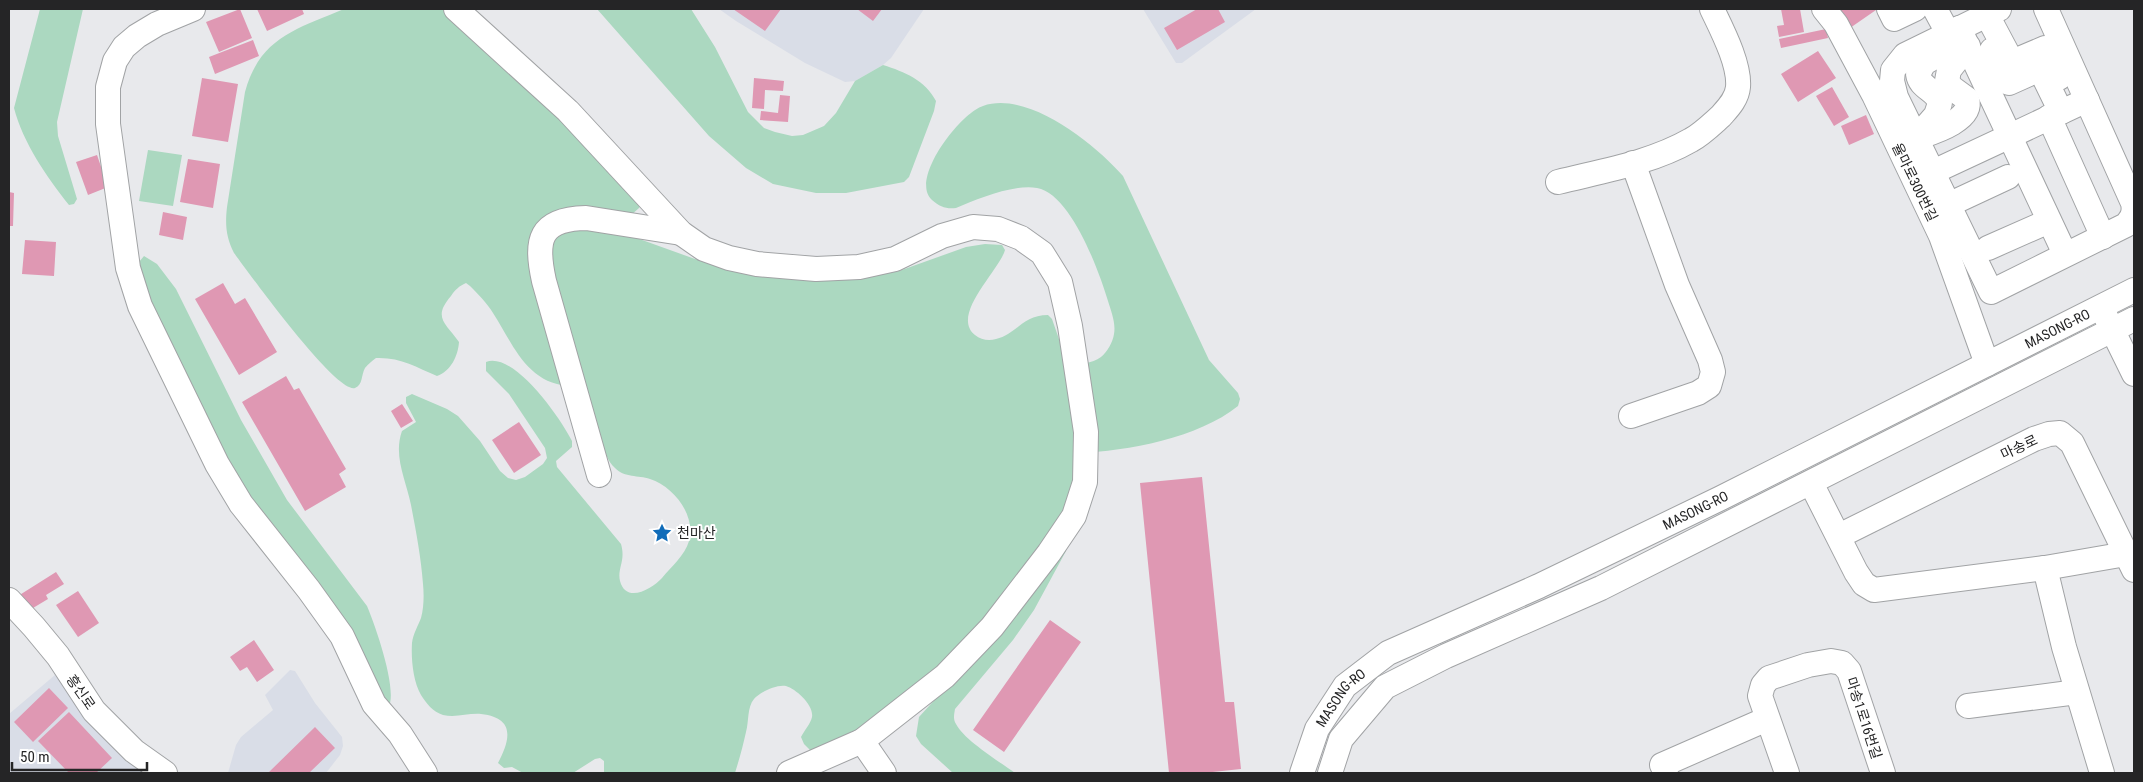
<svg xmlns="http://www.w3.org/2000/svg" width="2143" height="782" font-family="'Roboto Condensed','Noto Sans KR',sans-serif">
<style>
.built{fill:#d9dde7}
.green{fill:#abd8c0}
.building{fill:#df98b3}
.lines{fill:none;stroke-linecap:round;stroke-linejoin:round}
.minor-casing{stroke:#a1a3a5;stroke-width:26}
.minor{stroke:#fff;stroke-width:24}
.labels{text-anchor:middle;stroke-width:4;stroke-linejoin:round;paint-order:stroke}
.street-label{font-size:14px;fill:#252526;stroke:#fff}
.poi-label{font-size:14px;fill:#252526;stroke:#fff;text-anchor:start}
</style>
<rect width="100%" height="100%" fill="#e8e9ec"/>
<!-- built -->
<path class="built" d="M719,9H924L891,58L883,65L855,81L845,82L805,63L736,21Z
M1143,9H1256L1182,63H1176Z
M290,670L295,671L315,703L342,737L343,746L340,755L326,773H228L236,745L241,737L273,710L265,695Z
M55,675L79,706L152,773H9V714Z"/>
<!-- green -->
<path class="green" d="M40,9H83L57,122L58,136L77,199L74,204L69,205C47,177 23,143 14,108Z
M344,9H444L505,60L641,203L639,208L630,216L631,236L695,259L743,269L874,276L899,271L966,247L985,244L1002,245L1005,250C999,271 950,315 975,335C981,340 989,341 996,339C1016,335 1022,315 1048,315L1052,319L1068,365C1079,364 1092,364 1101,357C1107,352 1113,342 1114,334C1116,323 1111,311 1108,301C1099,271 1071,194 1037,188C1013,184 978,199 956,208C946,209 940,207 932,200C909,180 960,113 983,106C1028,90 1095,144 1123,176L1209,360L1238,393L1240,399L1238,406C1198,438 1128,451 1078,453L1075,483L1069,503L1005,597L941,669L870,724L812,752L804,744L801,737C804,731 811,723 812,717C814,705 796,689 786,686C777,684 760,692 754,699C747,707 749,722 746,732C743,746 739,760 735,773H604V761L600,758L595,759L573,773H523L512,767L504,768L498,763C510,740 516,718 481,714C468,713 456,718 443,715C433,712 426,703 421,695C413,681 411,659 412,643C413,634 418,626 421,618C424,607 424,594 423,584C421,557 416,531 411,505C406,480 393,456 402,431L416,422L406,403V397L412,394L447,409L458,416L480,441L500,471L508,478L516,480L525,477L543,464L547,458L545,448L509,394L486,371V362C514,351 561,419 572,441V447L556,461L557,467L621,544C626,561 617,568 620,581C626,604 652,589 662,578C671,567 685,555 689,541C696,515 674,487 650,479C638,475 625,478 615,468C607,461 605,451 601,442C591,423 579,404 568,386C526,382 513,344 493,313C487,303 478,294 470,286L466,283C459,286 455,290 451,296C432,318 446,323 459,342C458,356 451,371 437,376C416,367 400,357 376,358C372,361 368,364 365,368C361,375 363,385 355,388C336,394 248,272 234,253C226,237 225,225 227,207L245,92C260,37 297,29 344,9Z
M597,9H691L715,47L748,112L764,128L775,132L792,136L803,135L824,126L836,113L855,81L883,65C905,72 925,80 936,101L934,111L909,177L904,182L846,193H816L773,184L746,168L709,136Z
M148,150L182,155L173,206L139,201Z
M144,256L157,264L176,289L241,420L287,500L367,606C375,625 399,692 388,708L240,492L146,300L139,262Z
M1064,546L1066,551L1034,610L1013,640L955,709C954,715 953,719 956,724C964,740 1000,762 1015,773H953L921,744L916,736L919,717L991,638Z"/>
<!-- building -->
<path class="building" d="M240,9L252,38L219,52L206,22Z
M257,9H302L304,14L267,31Z
M733,9H781L765,31Z
M857,9H882L873,21Z
M1197,9H1218L1225,22L1177,50L1164,28Z
M1781,9H1800L1804,32L1779,37L1777,26L1784,25Z
M1842,9H1874L1876,10L1850,28L1838,11Z
M1826,29L1828,38L1781,48L1779,39Z
M253,40L259,56L215,74L209,57Z
M1818,51L1836,78L1798,102L1781,74Z
M202,78L238,84L228,142L192,136Z
M754,78L784,81L783,91L765,90L764,109L752,108Z
M1832,87L1849,117L1834,126L1816,96Z
M780,95L790,96L788,122L760,120L761,111L778,113Z
M1866,115L1874,134L1849,145L1841,126Z
M97,155L108,187L88,195L76,162Z
M188,159L220,164L213,208L180,202Z
M9,192L14,193L13,226H9Z
M163,212L187,217L183,240L159,235Z
M25,240L56,242L54,276L22,274Z
M223,283L235,304L245,298L277,352L239,375L195,299Z
M286,376L294,390L299,388L346,469L339,474L346,487L305,511L242,402Z
M402,404L413,421L401,428L391,411Z
M519,422L541,455L514,473L492,440Z
M1202,477L1225,702H1234L1241,769L1203,773H1169L1140,483Z
M56,572L64,584L46,595L48,599L28,611L18,596Z
M78,591L99,623L78,637L56,605Z
M1050,620L1081,642L1004,752L973,730Z
M254,640L274,670L257,682L247,667L240,671L230,657Z
M49,688L68,708L33,742L14,722Z
M69,712L112,758L96,773H69L38,741Z
M315,727L335,748L309,773H268Z"/>
<g class="lines">
<defs>
<g id="minor">
<path d="M193,9L157,24L137,36L124,47L115,61L108,87V124L128,268L140,306L217,464L241,504L309,590L342,636L374,704L400,734L425,773"/>
<path d="M456,9L568,111L681,233L704,249L729,258L757,264L816,269L859,267L895,259L942,236L973,227L998,229L1021,238L1042,253L1060,282L1070,326L1086,432L1085,482L1074,516L1049,553L992,627L945,676L862,741L789,773"/>
<path d="M1824,9L1836,24L1874,95L1941,236L1987,364"/>
<path d="M1889,9L1894,19L1915,9"/>
<path d="M1935,9L1948,33"/>
<path d="M1999,9L1905,55L1893,70L1892,81L1896,97L1991,292L2126,225C2132,218 2135,213 2133,203L2046,9"/>
<path d="M1987,15L2012,62L2045,48L2059,78"/>
<path d="M1959,28L2065,254"/>
<path d="M1992,50L2009,83L2040,69L2061,112"/>
<path d="M2049,117L2103,237"/>
<path d="M1922,136C1937,131 1973,119 1967,99L1952,88L1947,81L1949,70L1968,46"/>
<path d="M1916,138L1936,115L1940,103C1936,89 1920,89 1918,74L1924,63L1950,48"/>
<path d="M1933,172L2087,100"/>
<path d="M1558,182C1602,171 1651,163 1691,140C1702,134 1712,124 1721,116C1728,108 1737,99 1738,87C1740,64 1722,30 1712,9"/>
<path d="M1948,205L2008,177"/>
<path d="M1988,248L2049,221"/>
<path d="M2105,315L2134,374"/>
<path d="M1631,416L1698,393L1709,386L1713,372L1710,360L1677,285L1633,163"/>
<path d="M599,475L544,281C535,240 539,219 586,218L681,233"/>
<path d="M1811,483L1856,572L1864,584L1874,590L2045,568L2126,554"/>
<path d="M1839,536L2034,439L2049,434L2060,433L2072,443L2134,570"/>
<path d="M2045,568L2064,647L2102,773"/>
<path d="M9,600L34,627L58,656L94,711L134,751L165,773"/>
<path d="M1968,706L2077,692"/>
<path d="M862,741L884,773"/>
<path id="s1" d="M1302,773L1317,729L1345,686L1388,653L1539,586L1721,498L2134,290"/>
<path d="M1330,773L1341,739L1385,687L1446,656L1601,588L2134,319"/>
<path d="M1666,773L1662,765L1767,719"/>
<path d="M1787,773L1760,696L1763,685L1769,678L1808,665L1831,661L1842,663L1849,671L1883,773"/>
</g>
</defs>
<!-- minor casing -->
<use href="#minor" class="minor-casing"/>
<!-- minor -->
<use href="#minor" class="minor"/>
</g>
<!-- icons -->
<defs>
<symbol id="sight-bare" viewBox="-9 -9 18 18"><path d="M0-6L1.8-2.2L6-1.7L2.9 1.2L3.7 5.4L0 3.3L-3.7 5.4L-2.9 1.2L-6-1.7L-1.8-2.2Z" fill="#106cb9" stroke="#fff" stroke-width="2.5" paint-order="stroke"/></symbol>
</defs>
<g fill-rule="evenodd">
<use href="#sight-bare" x="648" y="519" width="28" height="28"/>
</g>
<g class="labels">
<!-- street labels -->
<g class="street-label">
<text transform="translate(1915 182) rotate(64)" y="5">율마로300번길</text>
<text dy="5" stroke="none"><textPath href="#s1" startOffset="896">MASONG-RO</textPath></text>
<text transform="translate(2019 447) rotate(-25)" y="5">마송로</text>
<text dy="5" stroke="none"><textPath href="#s1" startOffset="491">MASONG-RO</textPath></text>
<text transform="translate(81 692) rotate(55)" y="5">흥신로</text>
<text dy="5" stroke="none"><textPath href="#s1" startOffset="86">MASONG-RO</textPath></text>
<text transform="translate(1864 718) rotate(72)" y="5">마송1로16번길</text>
</g>
<!-- poi labels -->
<g class="poi-label">
<text x="677" y="538">천마산</text>
</g>
</g>
<!-- border -->
<rect width="2143" height="782" fill="none" stroke="#252526" stroke-width="20"/>
<!-- scale -->
<path d="M12 762v8h135v-8" fill="none" stroke="#252526" stroke-width="2.5"/>
<text x="20" y="762" font-size="15" fill="#252526" stroke="#ffffff" stroke-width="4" paint-order="stroke">50 m</text>
</svg>
